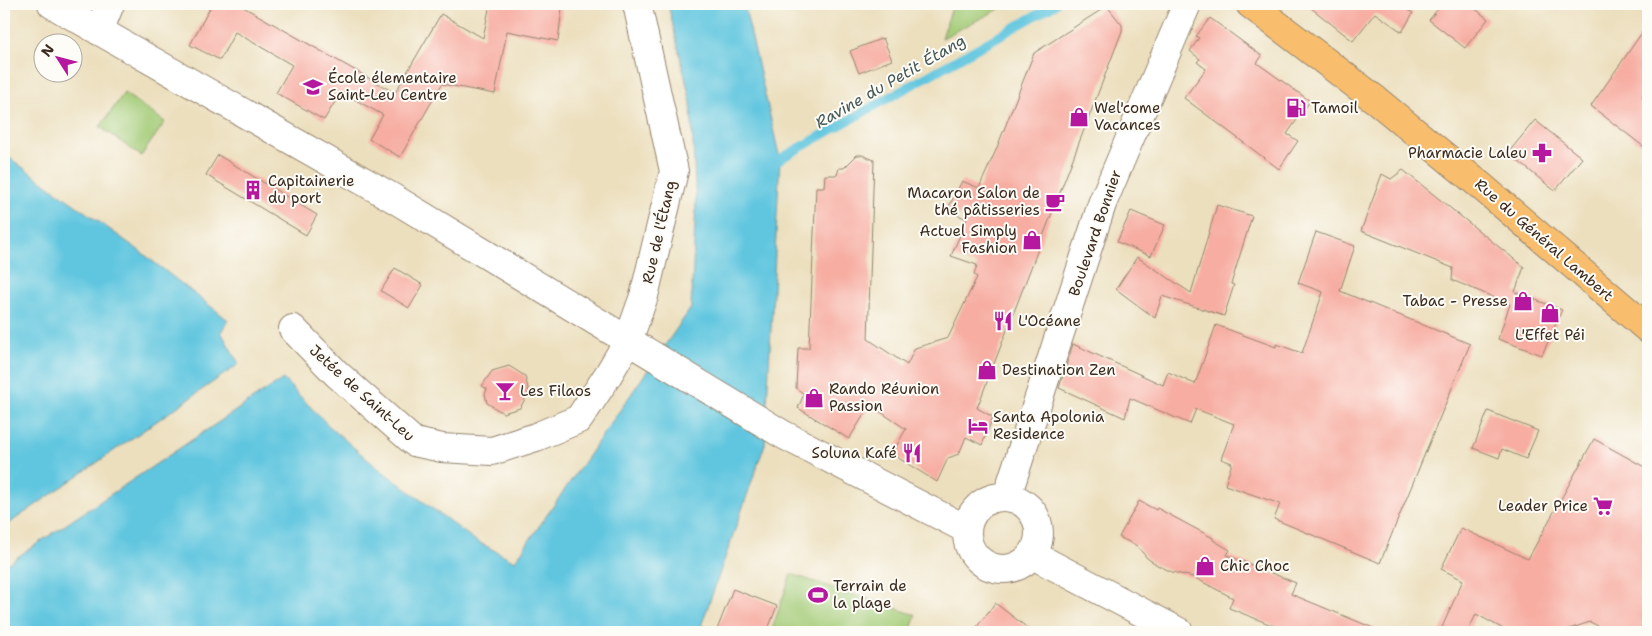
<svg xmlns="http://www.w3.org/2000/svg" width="1652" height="636" font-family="'Shantell Sans',sans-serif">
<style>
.green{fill:#a3cb76;stroke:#6f7a4a}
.water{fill:#61c6df;stroke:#4e787e}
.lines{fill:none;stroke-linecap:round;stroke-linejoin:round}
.stream{stroke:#61c6df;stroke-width:9}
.building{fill:#f7ada2}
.street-casing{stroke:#94846e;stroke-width:30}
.primary-casing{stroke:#94846e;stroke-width:30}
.street{stroke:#fff;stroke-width:28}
.primary{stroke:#f9be6d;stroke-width:28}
.labels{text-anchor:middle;stroke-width:4;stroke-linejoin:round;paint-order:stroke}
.poi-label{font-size:15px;fill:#3b2a1e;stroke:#fdfcf7;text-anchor:start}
.street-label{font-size:15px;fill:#3b2a1e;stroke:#fdfcf7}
.water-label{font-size:16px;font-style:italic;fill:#465958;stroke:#fdfcf7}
</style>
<rect width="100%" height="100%" fill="#fdfcf7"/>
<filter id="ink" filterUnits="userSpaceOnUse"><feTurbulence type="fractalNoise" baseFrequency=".02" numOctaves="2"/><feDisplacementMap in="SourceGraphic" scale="10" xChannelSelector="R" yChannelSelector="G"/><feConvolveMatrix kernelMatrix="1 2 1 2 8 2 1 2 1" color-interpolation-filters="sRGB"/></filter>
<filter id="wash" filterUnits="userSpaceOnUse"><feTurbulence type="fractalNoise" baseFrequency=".0096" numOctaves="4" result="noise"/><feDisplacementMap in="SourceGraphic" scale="20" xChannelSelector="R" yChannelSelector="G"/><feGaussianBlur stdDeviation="1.12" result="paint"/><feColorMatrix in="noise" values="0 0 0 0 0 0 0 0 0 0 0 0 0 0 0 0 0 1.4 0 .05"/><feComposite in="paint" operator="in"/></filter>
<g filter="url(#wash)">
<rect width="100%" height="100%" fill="#ecdfbe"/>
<!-- green -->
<path class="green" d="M953,4H1009L942,38Z
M124,93L165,122L141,156L100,127Z
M791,574L916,615L910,632H771Z"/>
<!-- water -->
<path class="water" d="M668,4H744L780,159L765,444L699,632H4V566L283,379L330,427L374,465L476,541L515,561L691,308L696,203L691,103Z
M4,154L137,249L228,320L221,332L239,364L4,527Z"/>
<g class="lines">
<!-- stream -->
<path class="stream" d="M771,164L1056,4"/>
</g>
<g id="blocks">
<!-- building -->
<path class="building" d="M212,4H238L395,93L441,14L483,38L490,4H539L562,8L558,41L507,31L495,94L442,84L400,157L369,139L383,115L341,92L324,120L276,93L292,65L235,32L220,60L190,45Z
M1306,4H1398L1413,13L1402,32L1375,13L1353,41Z
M1442,4H1469L1488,19L1465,48L1429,20Z
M1107,6L1122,25V31L977,408L993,417L982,445L966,437L959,454L948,458L937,482L892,454L906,429L870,405L849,439L798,408L804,394L796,388L798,348H809L816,187H824L825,175H837L839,168H844L857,155H862L874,160L868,339L907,365L915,348L948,338L977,277L974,275L977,265L951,256L967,219L947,210L962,181L979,188L996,150L1034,53Z
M1210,18L1262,56L1257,63L1310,101L1287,134L1298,141L1279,169L1184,98L1206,69L1197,62L1200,59L1190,51L1199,38L1196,36Z
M1648,24V88L1642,96L1648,100V150L1591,106Z
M883,38L892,60L859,73L850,51Z
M1535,120L1582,158L1555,191L1508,153Z
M218,155L317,215L306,235L206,175Z
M1403,170L1524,267L1515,292L1562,310L1542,355L1498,339L1510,304L1452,280L1453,268L1361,231L1382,174L1391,179Z
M1217,205L1252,216L1231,284L1234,285L1224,316L1162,296L1155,318L1116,289L1137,257L1191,293Z
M1131,211L1165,225L1151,256L1117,242Z
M1316,232L1355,246L1340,291L1470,344L1380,563L1274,519L1280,504L1225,485L1232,463L1221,459L1234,424L1196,409L1190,424L1130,398L1125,418L1059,388L1073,344L1163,385L1168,372L1195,384L1216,325L1276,347V344L1302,353L1323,292L1298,283Z
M395,268L423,285L409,308L381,291Z
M509,366L525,376L529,392L520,408L503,413L487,403L485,394L487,389L482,386L492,371Z
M1488,411L1538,431L1526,459L1502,449L1499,458L1473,448Z
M1594,439L1648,469V632H1610L1590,622L1560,632H1509L1476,614L1468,632H1440L1463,580L1441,569L1461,528L1528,559Z
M1139,501L1156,510L1157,508L1213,538V540L1230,550L1227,555L1296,583L1291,594L1383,632H1289L1229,608L1233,598L1193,577L1172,572L1157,565L1147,558L1137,546L1119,537Z
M733,589L777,606L767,632H716Z
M995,603L1033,632H973Z"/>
</g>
</g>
<g filter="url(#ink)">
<use href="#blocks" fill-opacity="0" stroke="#94846e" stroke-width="1"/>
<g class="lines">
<defs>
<path id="street" d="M52,4L393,198L782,434L966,529
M99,31L110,4
M293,329L337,374L414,442L442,448L492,451L536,437L579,419L608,375L628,341L644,296L674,171L637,4
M1007,496L1102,204L1187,4
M967 533a36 36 0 1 1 72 0a36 36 0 1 1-72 0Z
M1033,555L1179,632"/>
<path id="primary" d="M1250,4L1376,100L1481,186L1648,329"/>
</defs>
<!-- street casing -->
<use href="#street" class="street-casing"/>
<!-- primary casing -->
<use href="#primary" class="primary-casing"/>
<!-- street -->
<use href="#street" class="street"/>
<!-- primary -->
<use href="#primary" class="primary"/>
</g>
</g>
<!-- icons -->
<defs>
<symbol id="school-bare" viewBox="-9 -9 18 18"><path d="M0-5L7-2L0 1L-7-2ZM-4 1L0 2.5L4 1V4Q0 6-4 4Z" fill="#b5179e" stroke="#fdfcf7" stroke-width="2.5" paint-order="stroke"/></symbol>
<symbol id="fuel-bare" viewBox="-9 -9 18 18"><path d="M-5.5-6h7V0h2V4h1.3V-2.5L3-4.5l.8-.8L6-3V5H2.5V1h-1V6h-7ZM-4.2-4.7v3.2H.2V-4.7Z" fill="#b5179e" stroke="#fdfcf7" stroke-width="2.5" paint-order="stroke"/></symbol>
<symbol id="shop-bare" viewBox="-9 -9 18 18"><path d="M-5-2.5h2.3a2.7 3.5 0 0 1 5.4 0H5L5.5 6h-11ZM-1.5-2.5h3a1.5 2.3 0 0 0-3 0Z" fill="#b5179e" stroke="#fdfcf7" stroke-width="2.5" paint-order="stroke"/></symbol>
<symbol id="pharmacy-bare" viewBox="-9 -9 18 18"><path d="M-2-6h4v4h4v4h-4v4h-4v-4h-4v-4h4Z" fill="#b5179e" stroke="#fdfcf7" stroke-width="2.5" paint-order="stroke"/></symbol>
<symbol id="building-bare" viewBox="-9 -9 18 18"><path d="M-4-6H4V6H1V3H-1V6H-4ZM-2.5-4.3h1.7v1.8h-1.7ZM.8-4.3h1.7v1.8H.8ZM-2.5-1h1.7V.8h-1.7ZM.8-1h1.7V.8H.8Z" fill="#b5179e" stroke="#fdfcf7" stroke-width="2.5" paint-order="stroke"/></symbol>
<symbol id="cafe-bare" viewBox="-9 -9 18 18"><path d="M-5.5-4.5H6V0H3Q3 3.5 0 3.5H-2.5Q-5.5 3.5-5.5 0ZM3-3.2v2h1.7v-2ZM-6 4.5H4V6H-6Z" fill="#b5179e" stroke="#fdfcf7" stroke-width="2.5" paint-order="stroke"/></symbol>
<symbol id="restaurant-bare" viewBox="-9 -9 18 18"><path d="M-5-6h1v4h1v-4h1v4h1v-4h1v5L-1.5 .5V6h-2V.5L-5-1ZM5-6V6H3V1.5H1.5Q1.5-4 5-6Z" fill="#b5179e" stroke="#fdfcf7" stroke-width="2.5" paint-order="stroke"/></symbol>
<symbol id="bar-bare" viewBox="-9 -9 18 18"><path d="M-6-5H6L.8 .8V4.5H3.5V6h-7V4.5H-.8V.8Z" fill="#b5179e" stroke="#fdfcf7" stroke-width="2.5" paint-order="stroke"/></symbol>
<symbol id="hotel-bare" viewBox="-9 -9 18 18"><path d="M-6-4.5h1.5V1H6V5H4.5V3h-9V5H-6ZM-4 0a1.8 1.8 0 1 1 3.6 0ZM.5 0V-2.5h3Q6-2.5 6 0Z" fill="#b5179e" stroke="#fdfcf7" stroke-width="2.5" paint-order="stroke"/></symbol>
<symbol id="supermarket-bare" viewBox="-9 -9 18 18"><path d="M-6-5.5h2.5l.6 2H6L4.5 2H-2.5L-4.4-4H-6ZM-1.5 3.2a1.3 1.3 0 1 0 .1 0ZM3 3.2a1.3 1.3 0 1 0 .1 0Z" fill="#b5179e" stroke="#fdfcf7" stroke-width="2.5" paint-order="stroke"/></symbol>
<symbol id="stadium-bare" viewBox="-9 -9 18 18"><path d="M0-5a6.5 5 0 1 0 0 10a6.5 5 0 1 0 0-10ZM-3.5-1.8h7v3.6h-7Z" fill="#b5179e" stroke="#fdfcf7" stroke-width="2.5" paint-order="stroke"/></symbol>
</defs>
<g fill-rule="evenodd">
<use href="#school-bare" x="299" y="73" width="28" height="28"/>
<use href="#fuel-bare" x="1282" y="94" width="28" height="28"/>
<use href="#shop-bare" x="1065" y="103" width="28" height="28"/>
<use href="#pharmacy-bare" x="1528" y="139" width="28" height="28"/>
<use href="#building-bare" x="239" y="176" width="28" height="28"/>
<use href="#cafe-bare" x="1041" y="188" width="28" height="28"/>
<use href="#shop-bare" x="1018" y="226" width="28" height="28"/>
<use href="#shop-bare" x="1509" y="287" width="28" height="28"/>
<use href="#shop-bare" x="1536" y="299" width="28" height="28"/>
<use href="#restaurant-bare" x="989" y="307" width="28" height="28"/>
<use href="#shop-bare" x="973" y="356" width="28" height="28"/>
<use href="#bar-bare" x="491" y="377" width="28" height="28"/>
<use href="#shop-bare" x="800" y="384" width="28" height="28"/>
<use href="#hotel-bare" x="964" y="412" width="28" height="28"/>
<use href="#restaurant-bare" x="898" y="439" width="28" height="28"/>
<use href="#supermarket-bare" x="1589" y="492" width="28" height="28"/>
<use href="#shop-bare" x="1191" y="552" width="28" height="28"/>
<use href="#stadium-bare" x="804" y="581" width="28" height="28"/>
</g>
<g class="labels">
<!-- poi labels -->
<g class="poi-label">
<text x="328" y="83">École élementaire<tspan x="328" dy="17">Saint-Leu Centre</tspan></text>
<text x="1094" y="113">Wel'come<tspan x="1094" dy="17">Vacances</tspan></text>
<text x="1311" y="113">Tamoil</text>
<text x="1527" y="158" text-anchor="end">Pharmacie Laleu</text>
<text x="268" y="186">Capitainerie<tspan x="268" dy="17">du port</tspan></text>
<text x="1040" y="198" text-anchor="end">Macaron Salon de<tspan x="1040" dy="17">thé pâtisseries</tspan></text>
<text x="1017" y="236" text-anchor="end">Actuel Simply<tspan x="1017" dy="17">Fashion</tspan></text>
<text x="1508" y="306" text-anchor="end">Tabac - Presse</text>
<text x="1018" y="326">L'Océane</text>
<text x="1550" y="340" text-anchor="middle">L'Effet Péi</text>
<text x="1002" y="375">Destination Zen</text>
<text x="829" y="394">Rando Réunion<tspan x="829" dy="17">Passion</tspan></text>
<text x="520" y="396">Les Filaos</text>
<text x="993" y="422">Santa Apolonia<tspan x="993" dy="17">Residence</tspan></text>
<text x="897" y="458" text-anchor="end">Soluna Kafé</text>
<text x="1588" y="511" text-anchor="end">Leader Price</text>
<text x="1220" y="571">Chic Choc</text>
<text x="833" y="591">Terrain de<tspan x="833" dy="17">la plage</tspan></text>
</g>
<!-- street labels -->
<g class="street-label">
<text transform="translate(659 232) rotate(-77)" y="5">Rue de l'Étang</text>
<text transform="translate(1095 233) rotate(-71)" y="5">Boulevard Bonnier</text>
<text transform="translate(1544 240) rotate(41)" y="5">Rue du Général Lambert</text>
<text transform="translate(362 393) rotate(42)" y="5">Jetée de Saint-Leu</text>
</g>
<!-- water labels -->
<g class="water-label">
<text transform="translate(890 81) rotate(-30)" y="6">Ravine du Petit Étang</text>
</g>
</g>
<!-- margin -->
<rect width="1652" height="636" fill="none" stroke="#fdfcf7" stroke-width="20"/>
<!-- north arrow -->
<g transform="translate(58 58) rotate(306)"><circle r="24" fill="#fdfcf7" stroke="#afa8a0"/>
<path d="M0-4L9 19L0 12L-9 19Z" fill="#b5179e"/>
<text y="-8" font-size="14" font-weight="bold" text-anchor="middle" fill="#3b2a1e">N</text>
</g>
</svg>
